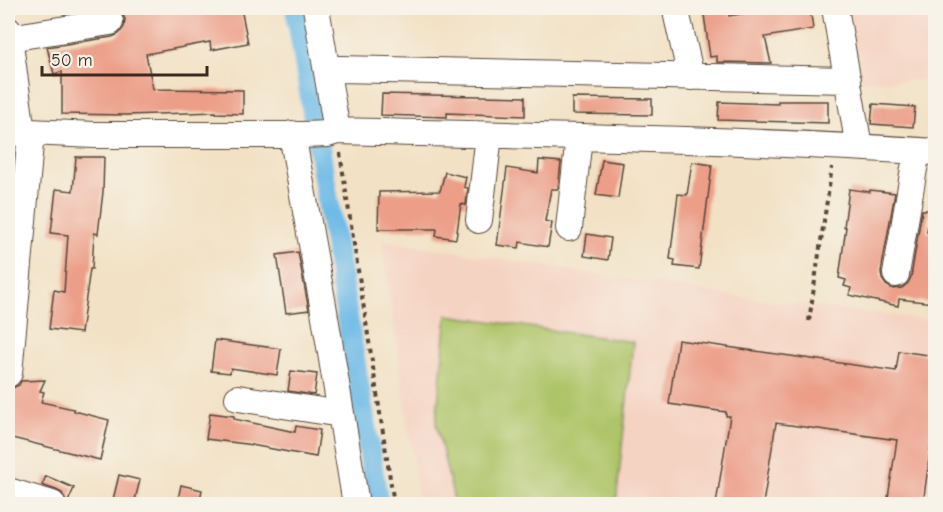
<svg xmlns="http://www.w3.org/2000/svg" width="943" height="512" font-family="'Comic Neue',sans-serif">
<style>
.built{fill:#f5d3c2}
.pitch{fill:#aec468;stroke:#747743;stroke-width:1.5}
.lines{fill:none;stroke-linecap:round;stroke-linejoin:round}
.canal{stroke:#6cbae7;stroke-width:22}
.building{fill:#ec9e88}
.minor-casing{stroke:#564537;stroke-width:28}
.path{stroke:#564537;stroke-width:4;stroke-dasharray:4.5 4.5;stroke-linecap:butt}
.minor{stroke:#fff;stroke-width:26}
</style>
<rect width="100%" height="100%" fill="#f7f3e8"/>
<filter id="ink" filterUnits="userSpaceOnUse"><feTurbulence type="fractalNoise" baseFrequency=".0167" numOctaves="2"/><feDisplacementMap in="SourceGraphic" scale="12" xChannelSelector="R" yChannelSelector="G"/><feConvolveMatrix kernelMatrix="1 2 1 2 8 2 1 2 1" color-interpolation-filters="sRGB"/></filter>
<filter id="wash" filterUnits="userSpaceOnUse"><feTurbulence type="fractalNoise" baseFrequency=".008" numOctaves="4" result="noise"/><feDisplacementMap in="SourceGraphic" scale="24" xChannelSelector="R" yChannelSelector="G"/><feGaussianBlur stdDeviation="1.35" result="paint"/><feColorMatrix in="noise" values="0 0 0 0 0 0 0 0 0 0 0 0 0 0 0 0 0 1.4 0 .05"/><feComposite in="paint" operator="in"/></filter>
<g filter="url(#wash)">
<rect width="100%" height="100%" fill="#f2e1c4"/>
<!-- built -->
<path class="built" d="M843,8H935V81L855,80Z
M382,240L741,297L935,321V504H419Z"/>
<!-- pitch -->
<path class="pitch" d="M447,315L633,342L616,504H455L436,423Z"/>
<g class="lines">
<!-- canal -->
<path class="canal" d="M296,8L378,504"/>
</g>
<g id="blocks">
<!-- building -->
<path class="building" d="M111,8H241L248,43L211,50L210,42L146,54L153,89L243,90V114L216,113V112L127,115L62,114V72L54,74L47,47L112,37L119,34L124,27L125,19L121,12L116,8Z
M703,8H727L729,16L778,8H810L813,29L765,37L771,63L717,62V56L710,57Z
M382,94L525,97V116L447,113V117L381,115Z
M572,98L652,99V115L572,114Z
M778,101H828V123L718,120L719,102L778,104Z
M873,104L915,107L913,127L871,124Z
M76,157H104L103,192L98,234L94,233L92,269H90L81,333L49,329L54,290L64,292L68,235L51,233L56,189L73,191Z
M539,160L561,162L558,189H551L545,221L552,223L548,247L520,242L519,248L497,245L507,168L538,173Z
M602,160L623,163L618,198L596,195Z
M692,162L712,165L699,269L674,266L675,260L670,259L678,194L687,195Z
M445,172L466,177L464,187L468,188L466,205L461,204L456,239L436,236L437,229H378L379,192L440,191Z
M849,189L870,192V190L895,193L881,272L882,279L886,285L893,289L902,288L908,283L911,277L922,210H929L927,232L935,233L934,243L936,244V273L933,303L899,299L898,306L849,295L851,288L844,286L846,280L839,278L846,227H844Z
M587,234L611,238L608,260L584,256Z
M298,252L309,310L286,313L277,255Z
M215,340L281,349L277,375L231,368L230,373L211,371Z
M678,340L896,371L899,351L936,356V407L923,504H887L897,440L776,423L763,504H716L730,416H726V412L669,404Z
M291,371L317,374L314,395L288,391Z
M45,380L40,391L44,392L41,402L74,409V411L109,420L100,460L8,437V389L12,388L19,385L21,381Z
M210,413L234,416V419L295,432L296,426L320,430L316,457L246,444L206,439Z
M119,475L140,480L134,504H112Z
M46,476L74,488L67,504L62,493L56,490L42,485Z
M181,485L202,490L199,504H177Z"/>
</g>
</g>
<g filter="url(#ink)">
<use href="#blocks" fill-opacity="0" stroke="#564537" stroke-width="1.5"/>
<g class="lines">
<defs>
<path id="minor" d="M316,8L337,131
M678,8L677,16L691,77
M835,8L859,147
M8,30L22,132
M9,38L110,22
M338,69L848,80
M8,131L94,135H303L328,134L337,131C537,136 736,139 936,152
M292,134L323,305L356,504
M479,220L489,135
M569,228L579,137
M896,274L917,151
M8,374L9,373L31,133
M238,398L341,414
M8,491L52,504"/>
</defs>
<!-- minor casing -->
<use href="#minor" class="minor-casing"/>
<!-- path -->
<path class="path" d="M340,153L394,504
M809,321L832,167"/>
<!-- minor -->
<use href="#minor" class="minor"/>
</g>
</g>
<!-- margin -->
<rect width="943" height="512" fill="none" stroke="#f7f3e8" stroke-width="30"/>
<!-- scale -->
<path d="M42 66v9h165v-9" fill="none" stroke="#3b2a1e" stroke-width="3"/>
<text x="51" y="66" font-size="18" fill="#3b2a1e" stroke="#f7f3e8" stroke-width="4.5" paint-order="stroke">50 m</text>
</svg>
